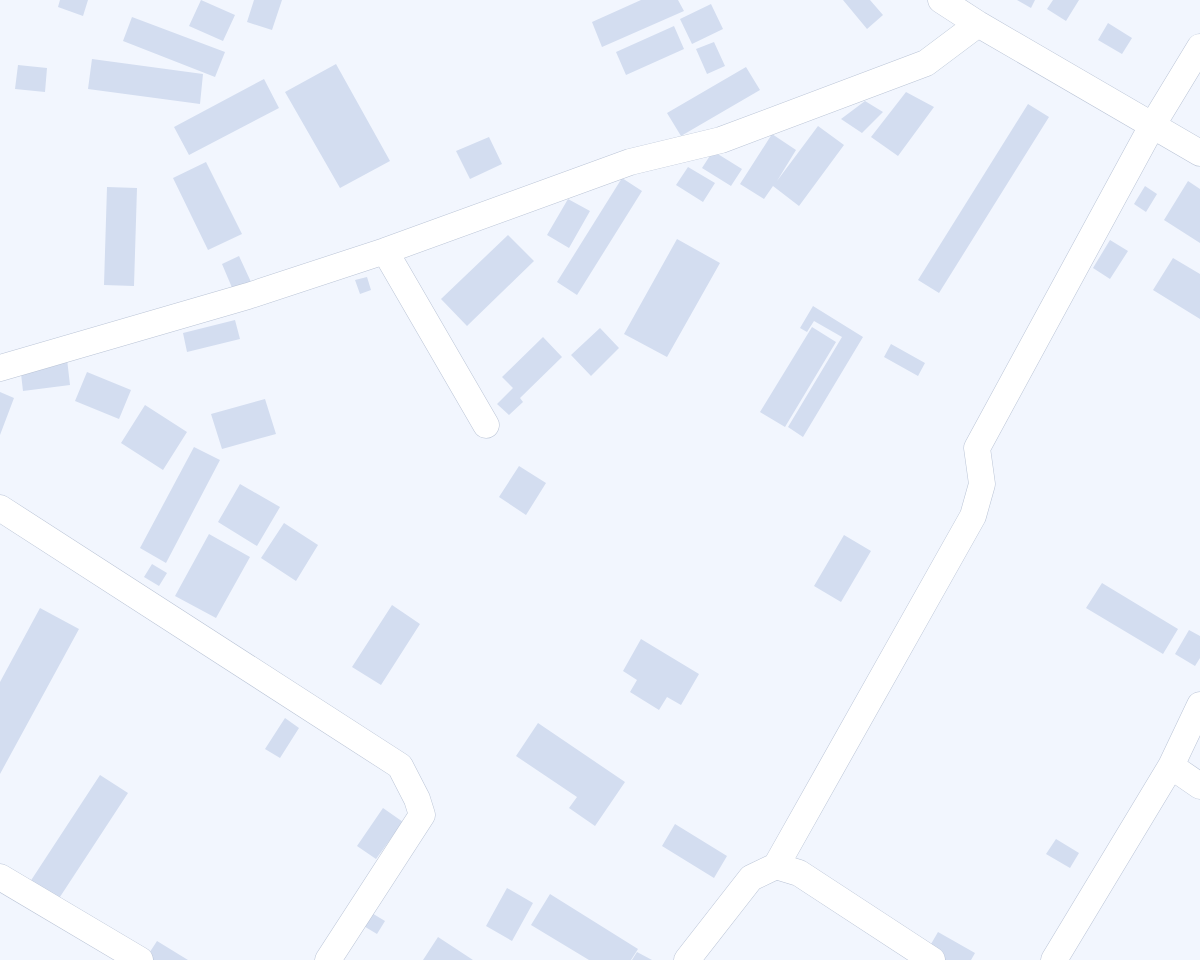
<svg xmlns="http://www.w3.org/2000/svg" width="1200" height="960" font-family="Arial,sans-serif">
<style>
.building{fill:#d3ddf0}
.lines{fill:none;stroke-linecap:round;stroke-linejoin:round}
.minor-casing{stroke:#bac4d6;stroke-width:27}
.minor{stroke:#fff;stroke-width:26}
</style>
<rect width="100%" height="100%" fill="#f2f6fe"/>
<!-- building -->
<path class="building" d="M60,0H88L83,16L58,7Z
M201,0L235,15L223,41L189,26Z
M254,0H282L272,30L247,22Z
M641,0H678L684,11L602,47L592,22Z
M843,0H870L883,15L867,29Z
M1017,0H1035L1031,8Z
M1053,0H1079L1066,21L1047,9Z
M711,4L723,29L692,44L680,19Z
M132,17L225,52L215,77L123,41Z
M1108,23L1132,38L1122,54L1098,40Z
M674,26L684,49L626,75L616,52Z
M714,42L725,66L707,74L696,49Z
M92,59L203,74L200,104L88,89Z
M336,64L390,161L340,188L285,92Z
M18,65L47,68L45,92L15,89Z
M746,67L760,90L681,136L667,113Z
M264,79L279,108L189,155L174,127Z
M906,92L934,107L898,156L871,137Z
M865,101L883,112L862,133L841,119Z
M1028,104L1049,117L939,293L918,280Z
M818,126L844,145L799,206L773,186L764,199L740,184L772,134L796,150L777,181Z
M489,137L502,164L470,179L456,151Z
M713,151L742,169L731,186L702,168Z
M206,162L242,234L208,250L173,178Z
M688,167L715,183L703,202L676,185Z
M622,178L642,191L577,295L557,282Z
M1188,181L1200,189V243L1164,220Z
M1145,186L1157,194L1146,212L1134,204Z
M107,187L137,188L134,286L104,285Z
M568,199L590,211L569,248L547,235Z
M508,235L534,261L467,326L441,299Z
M677,239L720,263L667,357L624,334Z
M1110,240L1128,251L1110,279L1093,268Z
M239,256L251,282L233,290L222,264Z
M1173,258L1200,274V319L1153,290Z
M367,277L371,290L360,294L355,280Z
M813,306L863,337L803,437L788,427L842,337L814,321L807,332L800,328Z
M235,320L240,339L187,352L183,333Z
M812,327L836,342L785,427L760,412Z
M600,328L619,348L591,376L571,355Z
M543,337L562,357L520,398L523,402L509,415L497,404L513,388L502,377Z
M891,344L925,363L918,376L884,357Z
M67,359L70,385L23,391L20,365Z
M87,372L131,390L119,419L75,401Z
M0,392L14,398L0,435Z
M265,399L276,434L222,449L211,414Z
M145,405L187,432L163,470L121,443Z
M194,447L220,460L166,563L140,548Z
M519,466L546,483L526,515L499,497Z
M240,484L280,507L257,546L218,522Z
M284,523L318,545L296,581L261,558Z
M209,534L250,557L216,618L175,596Z
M844,535L871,551L841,602L814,586Z
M152,564L167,573L159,586L144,577Z
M1102,583L1178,629L1163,654L1086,608Z
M392,605L420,624L381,685L352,667Z
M40,608L79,629L0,774V682Z
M1189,630L1200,636V658L1195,666L1175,654Z
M641,639L699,674L681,705L667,697L659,710L630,692L637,680L623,671Z
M285,718L299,728L280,758L265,749Z
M538,723L625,782L595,826L569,808L577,797L516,756Z
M100,775L128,793L56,903L28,885Z
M383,808L403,822L376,859L357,846Z
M675,824L727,856L714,878L662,846Z
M1056,839L1079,853L1070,868L1046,854Z
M507,888L533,903L512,941L486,926Z
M550,894L638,949L631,960H589L531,925Z
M370,912L385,921L377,934L362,925Z
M938,932L975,953L971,960H942L927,951Z
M438,937L473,960H423Z
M157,941L188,960H149L146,958Z
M637,952L652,960H632Z"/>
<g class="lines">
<defs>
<path id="minor" d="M941,0L978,24L1200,153
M385,251L486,425
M0,368L248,296L385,251L630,162L721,140L926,63L978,24
M0,508L400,766L417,799L422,815L328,960
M1171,766L1200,786
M776,866L973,516L982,484L977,448L1152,126L1200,47
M0,877L140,960
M687,960L751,878L776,866L799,873L932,960
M1054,960L1171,766L1200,705"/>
</defs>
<!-- minor casing -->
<use href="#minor" class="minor-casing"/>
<!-- minor -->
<use href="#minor" class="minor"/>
</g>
</svg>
